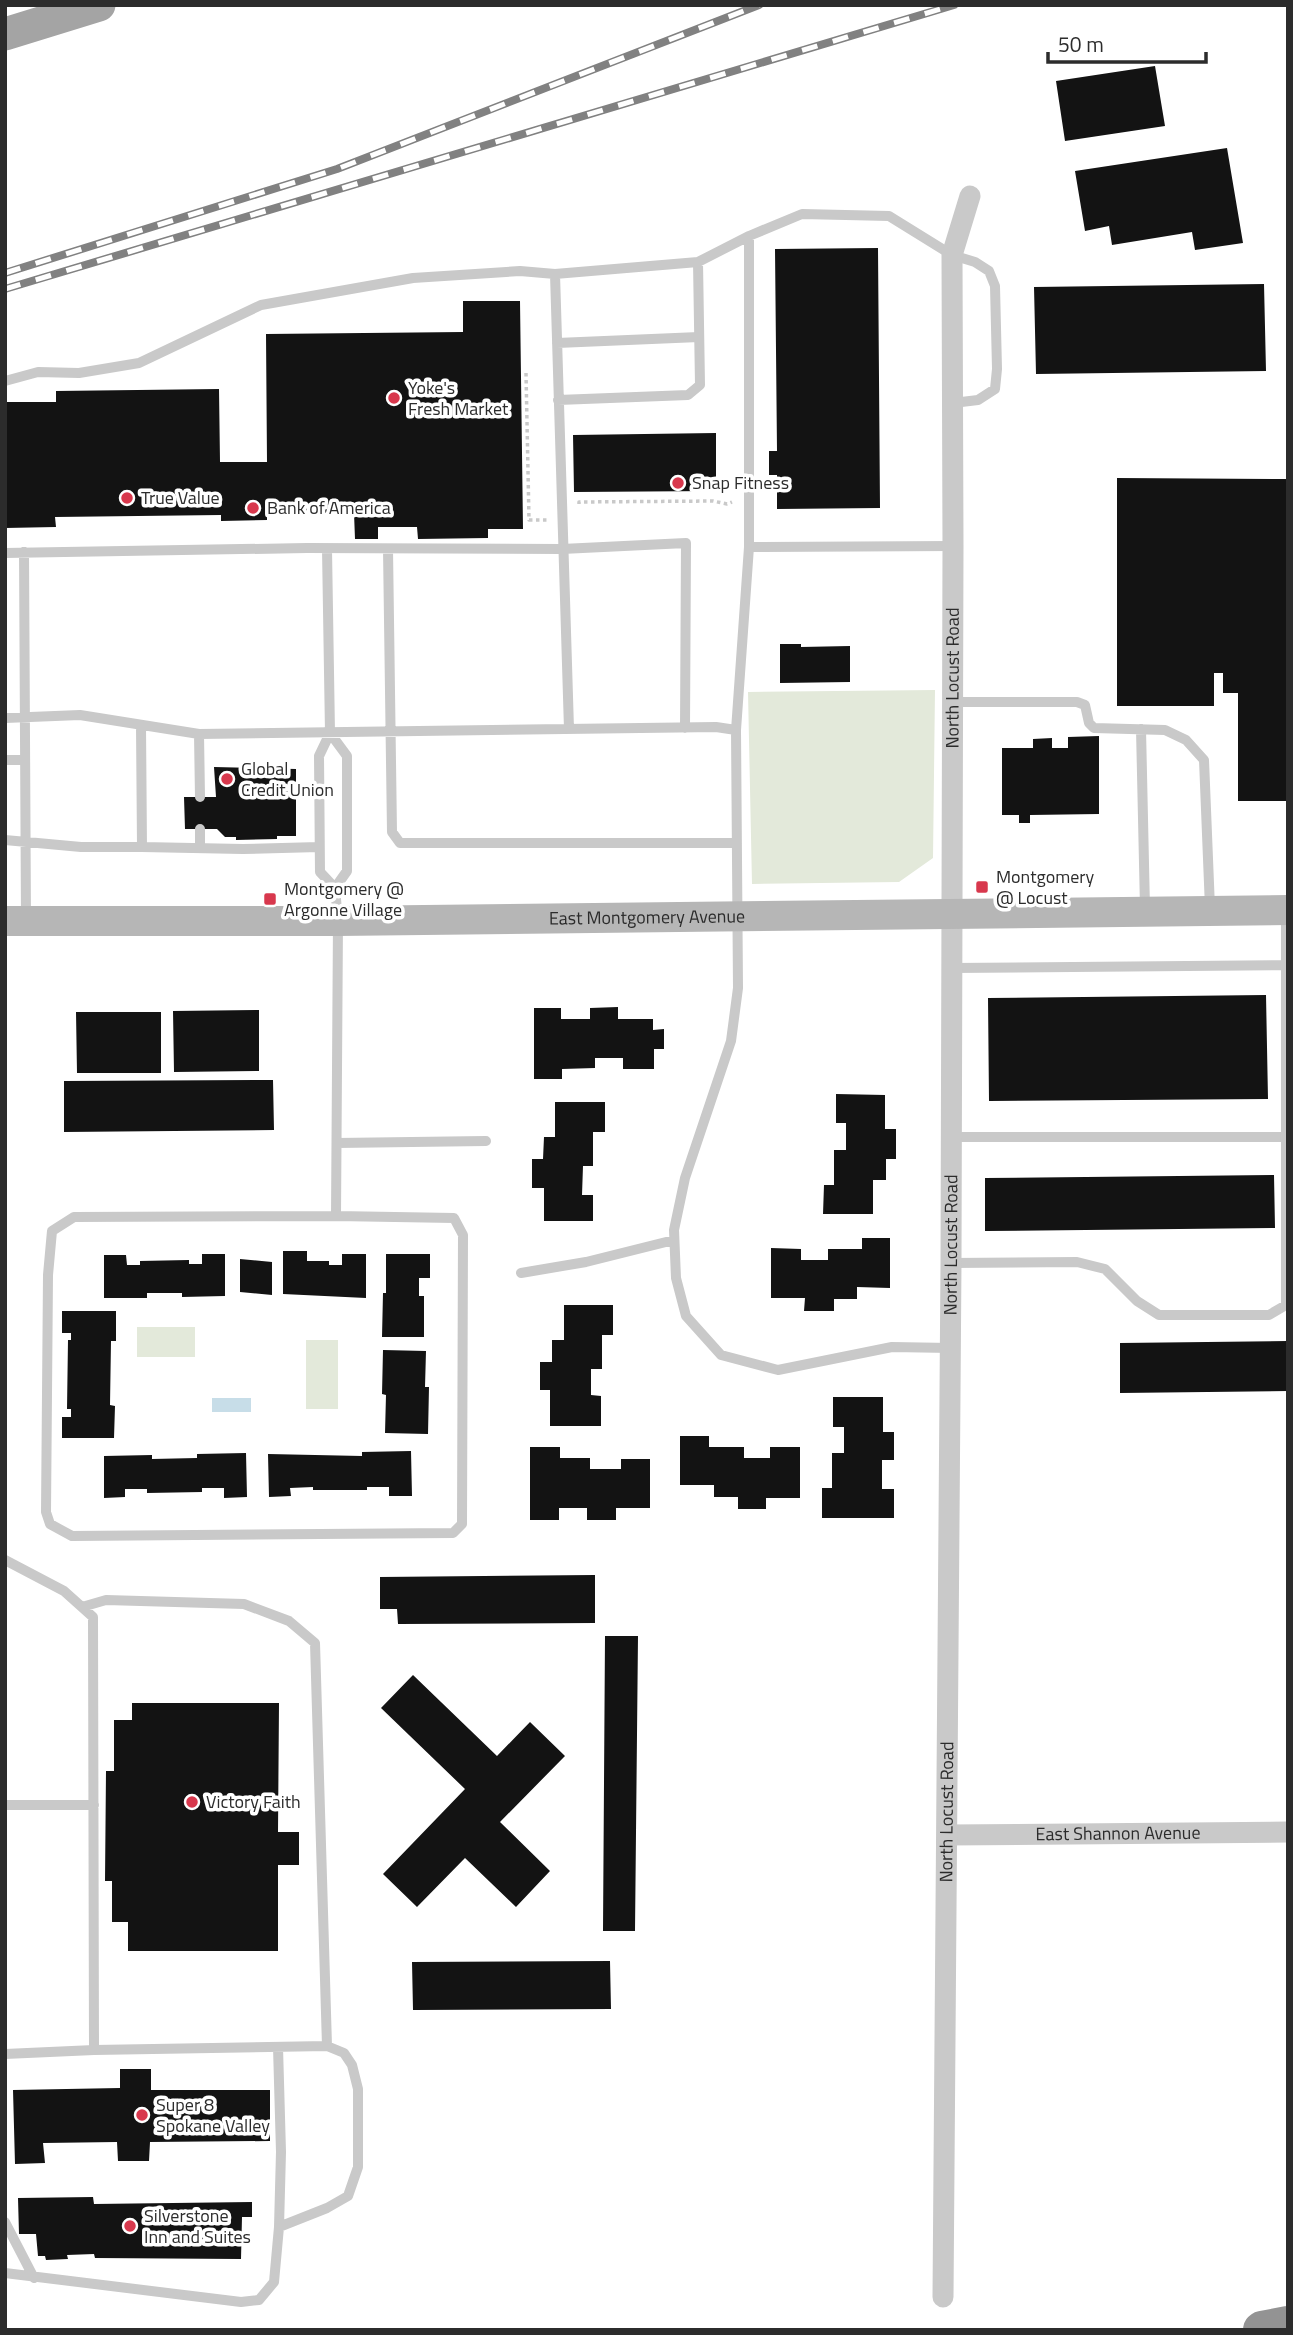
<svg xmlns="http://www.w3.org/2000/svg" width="1293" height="2335" font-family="'Titillium Web',sans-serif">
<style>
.green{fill:#e3e9da}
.water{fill:#c7dde8}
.building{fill:#131313}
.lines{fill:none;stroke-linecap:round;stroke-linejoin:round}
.path{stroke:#c9c9c9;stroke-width:3.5;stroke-dasharray:3.5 3.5;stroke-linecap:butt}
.service{stroke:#c9c9c9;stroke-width:10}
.minor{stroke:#c9c9c9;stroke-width:21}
.secondary{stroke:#b6b6b6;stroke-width:30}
.primary{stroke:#a4a4a4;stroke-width:33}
.motorway{stroke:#939393;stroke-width:38}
.rail-casing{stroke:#818181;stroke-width:8}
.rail{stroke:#fff;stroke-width:5;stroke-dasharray:16;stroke-linecap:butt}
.poi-dot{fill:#d8384d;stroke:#fff;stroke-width:2.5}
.labels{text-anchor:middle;stroke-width:7;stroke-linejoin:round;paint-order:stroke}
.poi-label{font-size:18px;fill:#2c2c2c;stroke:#fff;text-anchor:start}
.street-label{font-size:18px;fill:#2c2c2c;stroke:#fff}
</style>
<rect width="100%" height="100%" fill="#fff"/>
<!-- green -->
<path class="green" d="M935,690L933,858L899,882L752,884L748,692Z
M137,1327H195V1357H137Z
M306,1340H338V1409H306Z"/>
<!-- water -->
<path class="water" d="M212,1398H251V1412H212Z"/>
<!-- building -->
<path class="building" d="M1155,66L1165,126L1065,141L1056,81Z
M1227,148L1243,243L1195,250L1192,232L1112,245L1109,226L1085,231L1075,171Z
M878,248L880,508L777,509V475H769V451H777L775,249Z
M1264,284L1266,371L1036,374L1034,287Z
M463,301H520L523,529H488V538L418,539L417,527H378V539H355L354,513L267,512V520L221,521V515L55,517L56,527L5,528V402H56V391L219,389L220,462H267L266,334L463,332Z
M716,433V491L574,492L573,435Z
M1117,478L1288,479V801H1238V693H1223V673H1214V706H1117Z
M780,644H801V647L850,646V682L780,683Z
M1099,736V814L1030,815V823H1019V815H1002V748H1033V739L1052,738V748H1068V737Z
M214,767L296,769V836H277V839L236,840V837H225L217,829H185L184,797H216Z
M1266,995L1268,1099L989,1101L988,998Z
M618,1007V1019H653V1030L664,1029V1049H654V1069H623V1058H595V1068L562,1069V1079H534V1008H561V1019H590V1008Z
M259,1010V1071L174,1072L173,1011Z
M76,1012H161V1073H77Z
M273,1080L274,1130L64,1132V1081Z
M836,1094L885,1095V1129H896V1159H886V1180H873V1214H823L824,1185H834V1150H846V1123H836Z
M555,1102H605V1132H593V1166H583L582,1195H593V1221H544V1188H532V1159H543L544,1137H555Z
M1274,1175L1275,1228L985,1231V1178Z
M862,1238H890V1288L857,1287V1299H834V1311H804L805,1298H771V1248L801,1249V1260H828V1249H862Z
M283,1251H307V1261H329V1265H342V1254H366V1298L283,1294Z
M202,1254H225V1296L182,1297V1293H147V1298H104V1255H126L127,1265H140V1261L189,1260V1264H202Z
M386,1254H430V1278H419V1296H424V1337H382L383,1293H386Z
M240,1259L272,1262V1295L240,1292Z
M564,1305H613V1335H602V1369H591V1395L601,1396V1426H550V1390H540V1362H552V1340H564Z
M62,1311H116V1341H111L110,1405L115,1406L114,1438H62V1417H71V1409H67L68,1340H71V1333H62Z
M1288,1341V1391L1120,1393V1343Z
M383,1350L426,1351L425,1387H429L428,1434L385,1433L386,1395L382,1394Z
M833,1397H883V1432H894V1460H882V1489H894V1518H822V1488H832V1453H844V1427H833Z
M680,1436H709V1447H744V1458H770V1447H800V1498H766V1509H738V1497H714V1485H680Z
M530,1447H560V1458H590V1469H621V1459H650V1508H616V1520H587V1508H559V1520H530Z
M411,1451L412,1496H389V1487H367V1490H313V1487L290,1488L291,1496L269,1497L268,1454L362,1456V1452Z
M246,1453L247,1497L224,1498V1488H202V1492L147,1493V1489H125V1497L104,1498V1456L152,1455V1459L197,1458V1454Z
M595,1575V1623L398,1624L397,1609H380V1577Z
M605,1636H638L635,1931H603Z
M413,1675L497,1756L530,1722L565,1756L500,1822L550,1871L516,1907L465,1858L417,1907L383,1874L465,1789L381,1708Z
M132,1703H279L278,1832H299V1865H278V1951H128V1922H112V1881H105L106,1771H114V1720H132Z
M610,1961L611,2009L413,2010L412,1962Z
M120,2069H151V2090H270V2141L150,2142L149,2161H118L117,2142L43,2143L45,2163L15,2164L13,2090L120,2088Z
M93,2197L94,2204L252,2202V2217H242L241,2259L95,2258L94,2254L67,2255L68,2259L46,2260L45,2256H38L36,2234H19L18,2198Z"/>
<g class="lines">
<!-- path -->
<path class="path" d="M526,373L529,520H548
M579,504V502L713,501L727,504L732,502"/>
<!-- service -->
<path class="service" d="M555,274L698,262L749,236L802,214L889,216L952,255L975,262L989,271L995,286L997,369L995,389L978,400L953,403
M557,343L699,337
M5,381L38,372L79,373L139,363L261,305L413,278L520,271L555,274L569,729
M558,400L688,395L700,385L698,262
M749,547L953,546
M327,549L330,733L319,756L320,872L335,888L338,921L336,1216
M388,549L392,832L400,843H737
M24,552L26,920
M5,553L307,548L562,549L686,543L685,728
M953,702H1077L1085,705L1089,723L1094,728L1165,730L1186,740L1204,760L1210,908
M5,718L80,715L199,734L716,727L736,730L738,988L731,1041L685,1178L674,1230L676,1278L686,1316L721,1355L778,1370L892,1347L951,1348
M1141,729L1145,908
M736,730L749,547V236
M330,733L347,756V871L335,888
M199,734L200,797
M5,760H24
M200,829V848
M5,840L81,847H142L141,726
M142,847L243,849L319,847
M952,968L1286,965
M952,1137H1286
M337,1143L486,1141
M336,1216L454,1218L463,1235L462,1524L453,1533L72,1536L50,1524L46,1512L48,1275L52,1231L74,1217Z
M951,1263L1077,1262L1105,1269L1137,1301L1159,1315H1269L1286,1305V913
M521,1273L586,1262L674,1240
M5,1560L64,1591L93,1617L94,2050
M82,1607L106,1600L244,1604L289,1621L315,1643L327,2046
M5,1805H94
M5,2054L94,2050L327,2046L344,2053L352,2065L358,2089V2167L348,2196L327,2208L279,2227
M5,2222L34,2278
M5,2273L241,2302L259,2300L274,2282L279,2227L281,2152L278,2047"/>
<!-- minor -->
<g class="minor">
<path id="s1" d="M948,1835L1288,1832"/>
<path id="s2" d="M943,2297L951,1263L953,546L952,255L970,196"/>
</g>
<!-- secondary -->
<path class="secondary" id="s3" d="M5,921H338L1288,910"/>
<!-- primary -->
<path class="primary" d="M5,34L99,5"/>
<!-- motorway -->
<path class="motorway" d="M1262,2330L1288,2325"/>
<defs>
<path id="rail" d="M5,273L337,169L759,5
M5,289L954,5"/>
</defs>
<!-- rail casing -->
<use href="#rail" class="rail-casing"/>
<!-- rail -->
<use href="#rail" class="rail"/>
</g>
<!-- markers -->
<g class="poi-dot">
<circle cx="394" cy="398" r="7"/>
<circle cx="678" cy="483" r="7"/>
<circle cx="127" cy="498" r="7"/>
<circle cx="253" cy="508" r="7"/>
<circle cx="227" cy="779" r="7"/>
<rect x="975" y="880" width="14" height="14" rx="3.5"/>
<rect x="263" y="892" width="14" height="14" rx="3.5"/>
<circle cx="192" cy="1802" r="7"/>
<circle cx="142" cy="2115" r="7"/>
<circle cx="130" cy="2226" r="7"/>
</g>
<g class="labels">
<!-- poi labels -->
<g class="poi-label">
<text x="408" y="394">Yoke's<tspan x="408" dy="21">Fresh Market</tspan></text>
<text x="692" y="489">Snap Fitness</text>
<text x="141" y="504">True Value</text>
<text x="267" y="514">Bank of America</text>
<text x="241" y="775">Global<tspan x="241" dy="21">Credit Union</tspan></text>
<text x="996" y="883">Montgomery<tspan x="996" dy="21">@ Locust</tspan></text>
<text x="284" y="895">Montgomery @<tspan x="284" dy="21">Argonne Village</tspan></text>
<text x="206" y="1808">Victory Faith</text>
<text x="156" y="2111">Super 8<tspan x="156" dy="21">Spokane Valley</tspan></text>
<text x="144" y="2222">Silverstone<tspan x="144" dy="21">Inn and Suites</tspan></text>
</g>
<!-- street labels -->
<g class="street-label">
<text dy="6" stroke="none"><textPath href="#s2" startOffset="1619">North Locust Road</textPath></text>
<text dy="6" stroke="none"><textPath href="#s3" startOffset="642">East Montgomery Avenue</textPath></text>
<text dy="6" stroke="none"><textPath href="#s2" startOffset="1052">North Locust Road</textPath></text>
<text dy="6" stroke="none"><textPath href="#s2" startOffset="485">North Locust Road</textPath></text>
<text dy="6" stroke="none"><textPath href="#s1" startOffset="170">East Shannon Avenue</textPath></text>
</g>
</g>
<!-- border -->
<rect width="1293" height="2335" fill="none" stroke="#2c2c2c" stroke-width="14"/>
<!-- scale -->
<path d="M1048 52v10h158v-10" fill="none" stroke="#2c2c2c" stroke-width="3.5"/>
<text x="1058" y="52" font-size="21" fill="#2c2c2c" stroke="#ffffff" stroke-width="5" paint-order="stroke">50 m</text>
</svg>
